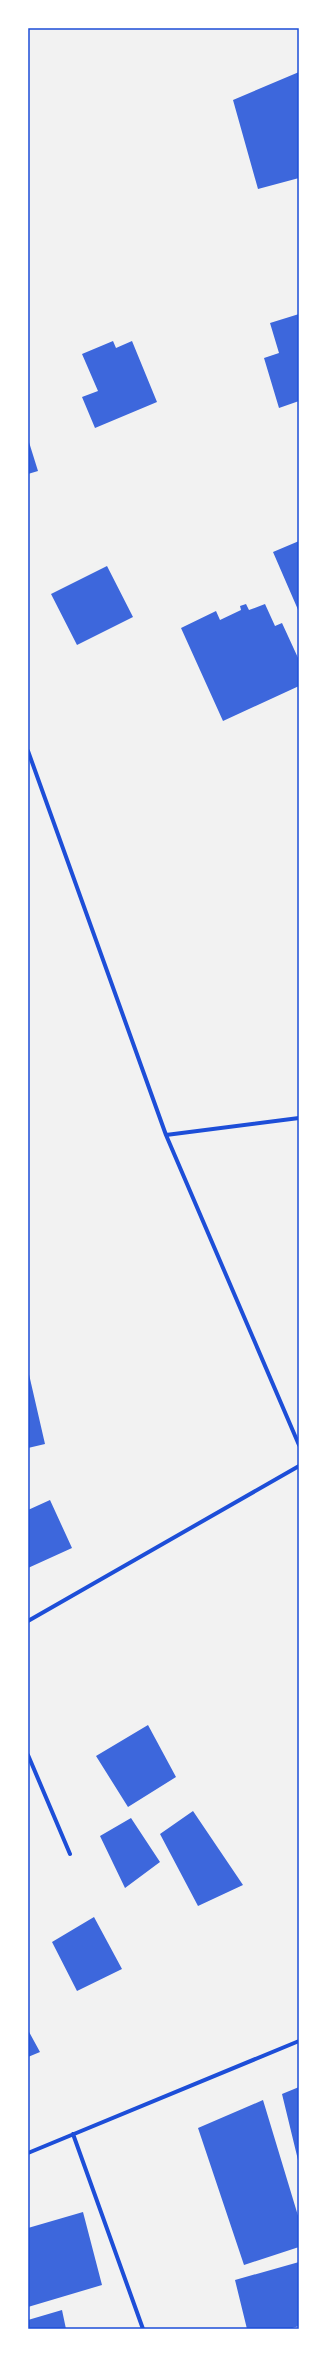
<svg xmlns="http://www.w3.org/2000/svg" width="327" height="2357" font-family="Arial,sans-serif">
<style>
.building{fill:#3d67dc}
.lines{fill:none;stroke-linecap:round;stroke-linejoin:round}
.minor{stroke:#1d4ed8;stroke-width:4}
.neatline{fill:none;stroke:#1d4ed8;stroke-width:1.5}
</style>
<rect width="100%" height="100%" fill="#f2f2f2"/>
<!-- building -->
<path class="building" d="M299,72V178L258,189L233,100Z
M299,314V401L279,408L264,358L279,353L270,323Z
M113,341L116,348L132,341L157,402L95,428L82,397L98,391L82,354Z
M28,439L38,471L28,474Z
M299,541V612L273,552Z
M107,566L133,617L77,645L51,594Z
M246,604L249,610L265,604L275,626L282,623L299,660V686L223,721L181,628L216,611L220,620L241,610L240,606Z
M28,1370L45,1444L28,1448Z
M50,1500L72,1548L28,1568V1510Z
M148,1725L176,1777L128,1807L96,1756Z
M193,1811L243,1885L198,1906L160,1834Z
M131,1818L160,1862L125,1888L100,1836Z
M94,1917L122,1969L77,1991L52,1942Z
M28,2030L40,2052L28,2057Z
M299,2087V2160H298L282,2094Z
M263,2100L299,2219V2247L244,2265L198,2128Z
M83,2212L102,2285L28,2307V2228Z
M299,2262V2326L289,2329H247L235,2280Z
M62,2310L66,2329H28V2320Z"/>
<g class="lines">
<!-- minor -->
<path class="minor" d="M28,751L166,1135L299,1445
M166,1135L299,1118
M28,1621L299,1466
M28,1755L70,1854
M73,2134L143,2329
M28,2153L299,2041"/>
</g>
<!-- border -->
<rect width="327" height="2357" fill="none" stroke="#ffffff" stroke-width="58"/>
<rect x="29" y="29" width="269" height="2299" class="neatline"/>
</svg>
